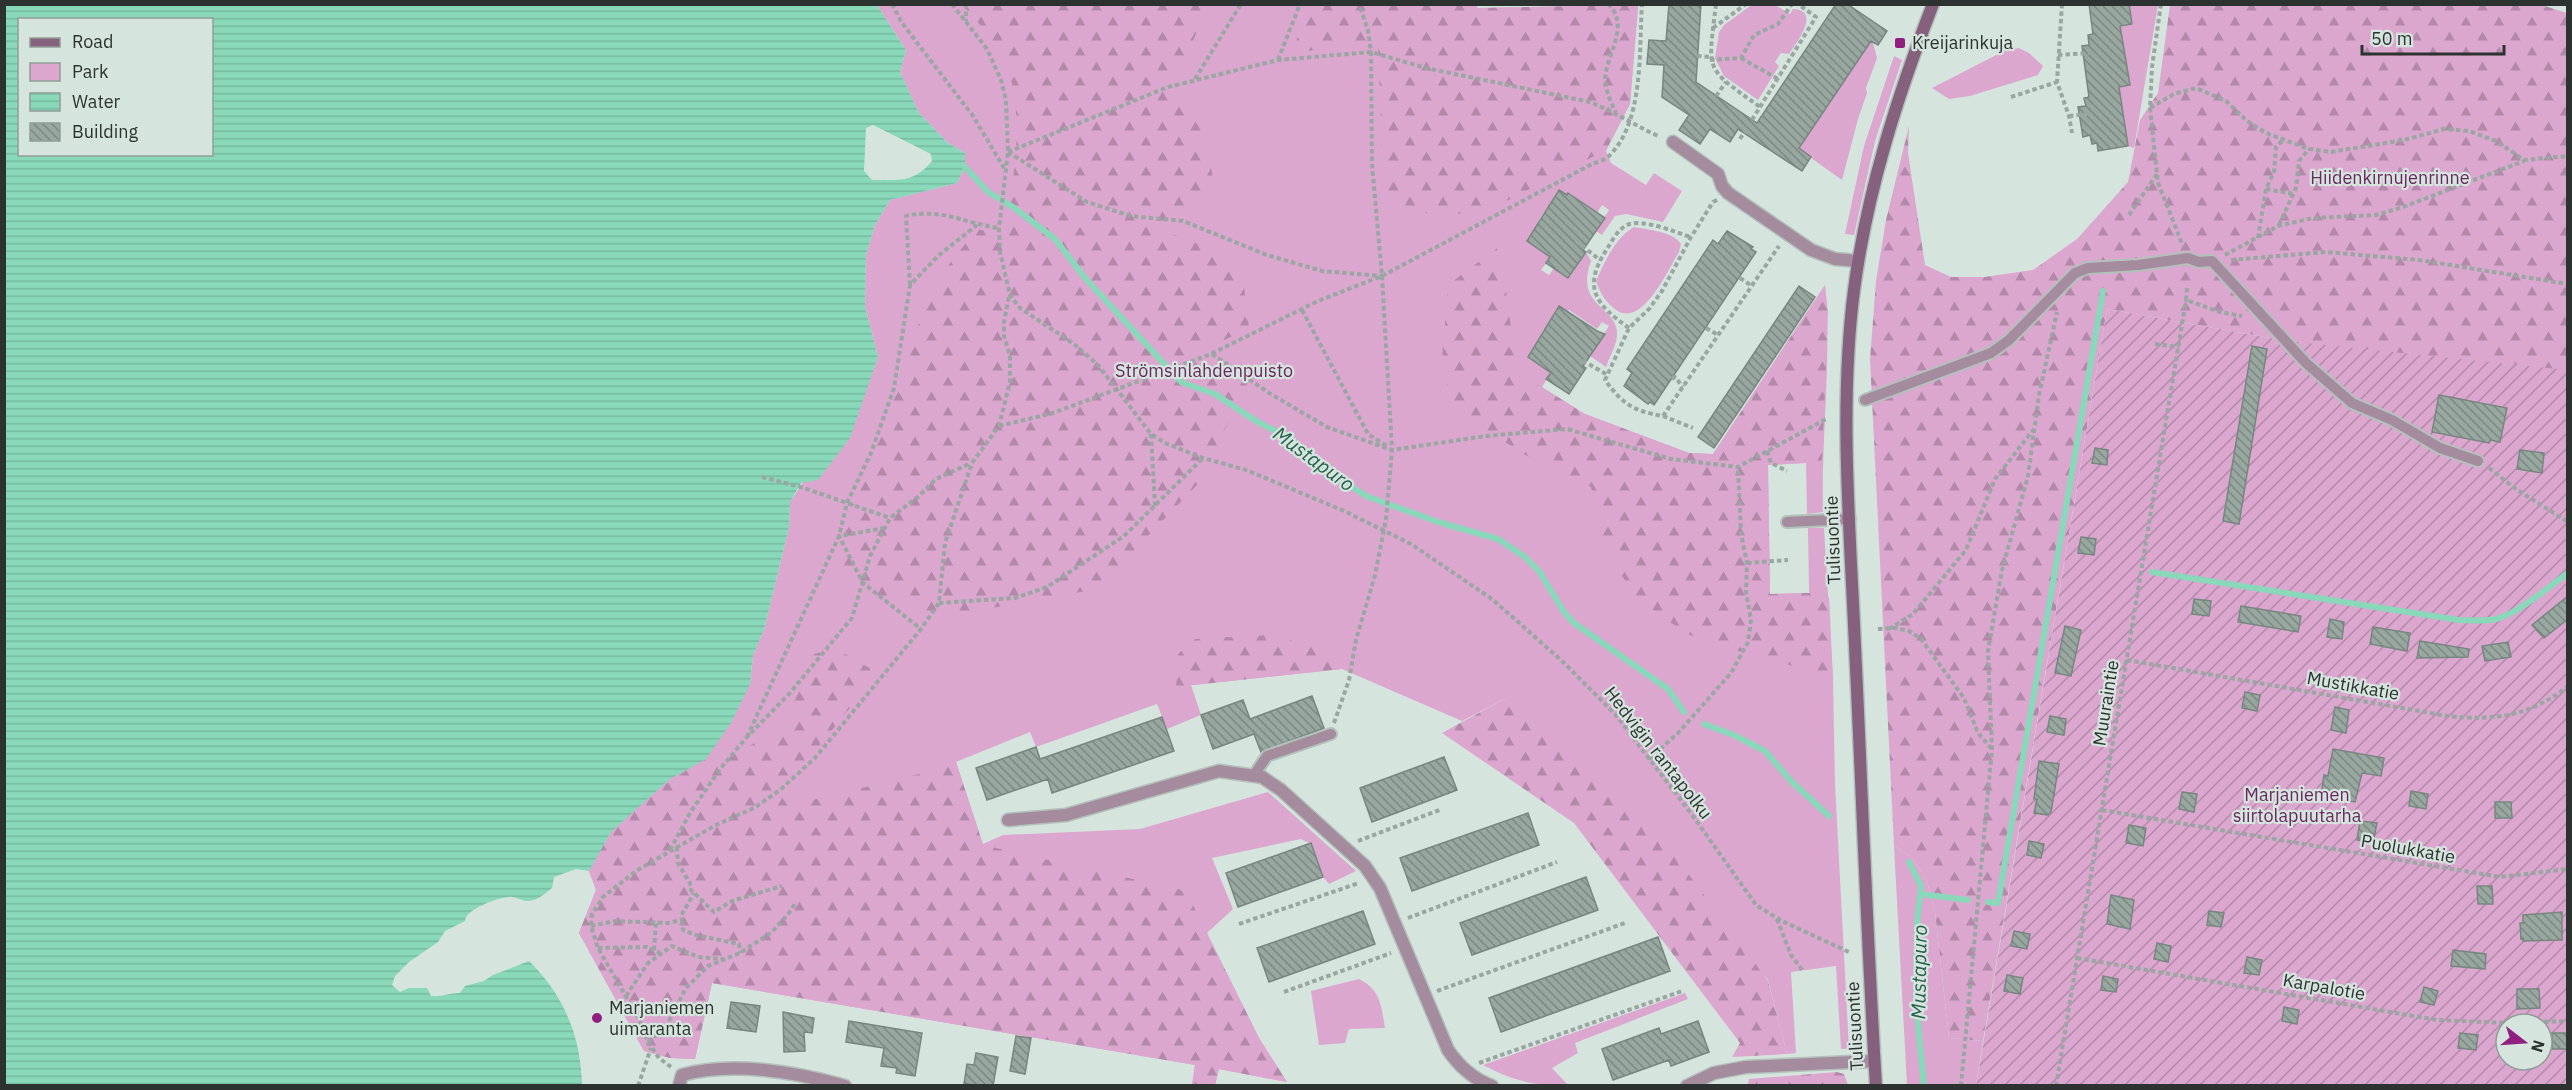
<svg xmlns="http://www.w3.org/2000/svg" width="2572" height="1090" font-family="'IBM Plex Sans',sans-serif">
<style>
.green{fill:#dba7cf}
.forest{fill:url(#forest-firs)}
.garden{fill:url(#garden-furrows);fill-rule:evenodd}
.water{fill:url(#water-rules);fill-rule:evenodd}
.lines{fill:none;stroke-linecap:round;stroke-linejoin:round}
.stream{stroke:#88d8b9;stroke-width:6}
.building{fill:url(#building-back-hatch);stroke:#77867f;stroke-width:1.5}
.service-casing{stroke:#b3c1bb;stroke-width:14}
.minor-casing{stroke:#b3c1bb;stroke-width:15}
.secondary-casing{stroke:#b3c1bb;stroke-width:15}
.path{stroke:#9aa6a1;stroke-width:4;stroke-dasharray:4.5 3;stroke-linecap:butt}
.service{stroke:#a48b9e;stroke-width:10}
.minor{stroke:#a48b9e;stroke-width:12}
.secondary{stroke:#85617d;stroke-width:12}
.poi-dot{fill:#901f80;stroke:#d5e5de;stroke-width:2}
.labels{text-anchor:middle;stroke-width:4.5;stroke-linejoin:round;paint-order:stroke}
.poi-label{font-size:18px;fill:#2c322f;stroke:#d5e5de;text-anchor:start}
.park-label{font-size:18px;fill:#6b275f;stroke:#d5e5de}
.street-label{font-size:18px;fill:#2c322f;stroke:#d5e5de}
.water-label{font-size:20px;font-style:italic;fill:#23614c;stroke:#d5e5de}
</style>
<defs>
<pattern id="forest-firs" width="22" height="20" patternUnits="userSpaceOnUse" patternTransform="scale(1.5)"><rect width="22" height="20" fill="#dba7cf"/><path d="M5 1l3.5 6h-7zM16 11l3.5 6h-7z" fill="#b289a8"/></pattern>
<pattern id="garden-furrows" width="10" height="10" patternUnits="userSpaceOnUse" patternTransform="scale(1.5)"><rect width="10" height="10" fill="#dba7cf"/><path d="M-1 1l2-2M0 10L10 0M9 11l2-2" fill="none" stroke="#b289a8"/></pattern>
<pattern id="water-rules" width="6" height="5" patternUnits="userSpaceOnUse" patternTransform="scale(1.5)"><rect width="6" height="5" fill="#88d8b9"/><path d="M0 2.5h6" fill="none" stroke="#76ba9f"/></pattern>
<pattern id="building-back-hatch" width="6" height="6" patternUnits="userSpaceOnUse" patternTransform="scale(1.5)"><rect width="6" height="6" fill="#98a7a0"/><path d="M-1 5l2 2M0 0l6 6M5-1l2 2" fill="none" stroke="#7c8983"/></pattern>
</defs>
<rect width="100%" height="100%" fill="#d5e5de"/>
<!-- green -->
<path class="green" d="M1474,4L1478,8L1638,5L1630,104L1606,151L1611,163L1646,185L1654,173L1682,191L1663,222L1626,214L1615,216L1602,235L1596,231L1609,210L1602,205L1597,213L1569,193L1567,195L1559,190L1554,197L1562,203L1552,217L1544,212L1539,220L1551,257L1541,270L1549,275L1554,268L1569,278L1586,252L1591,261C1575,306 1613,304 1617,331C1618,343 1610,356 1606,367L1590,356L1609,326L1602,322L1597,329L1569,310L1568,311L1559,306L1554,313L1562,319L1552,334L1544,329L1528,357L1551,373L1542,387L1585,414L1689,453L1713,454L1825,285C1832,358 1821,438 1823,512L1807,514L1806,463L1768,465L1770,594L1809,593L1808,528H1824L1833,679L1835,784L1849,1049H1841L1836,966L1791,972L1796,1053L1787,1054L1768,980L1504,699L1462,721L1342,669L1191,685L1201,715L1167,729L1157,704L1036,747L1030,732L956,762L983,844L1003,835L1140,829L1268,792L1356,871L1329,884L1323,877L1311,844L1301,839L1212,858L1233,909L1207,933L1259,1038L1287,1082L1219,1069L1215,1085H1192L1195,1065L712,983L695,1059L670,1058L644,1051L579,933L596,890L589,871L611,832L670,779L750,684L753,655L764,630L789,527L790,502L868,384L878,357L865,307L866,255L875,225L890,200L957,183L965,167V153L948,143L919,113L900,72L906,50L877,5Z
M1753,4L1775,5L1790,14L1793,9C1822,10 1796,44 1789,54L1781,53L1775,62L1779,66L1758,100L1724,76L1715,58L1719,32L1724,25Z
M2129,5H2158L2134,148L2128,146L2119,87L2129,85L2120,26L2132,24Z
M1858,37L1873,43L1877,58L1866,88L1867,93L1858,119L1842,180L1776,133Z
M2019,48L2029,53L2043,66L2038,75L1970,96L1949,99L1932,88L2006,50Z
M1894,56L1902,60L1875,141L1854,235L1845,234L1864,146Z
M1634,227C1648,230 1673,231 1681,244L1679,252C1668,270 1643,326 1618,311C1606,304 1600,293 1596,281C1605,261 1615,238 1634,227Z
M1894,846L1910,856L1926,878L1935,912L1949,1038L1983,1041L1976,1085H1907Z
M1359,979C1381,990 1381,1005 1385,1028L1349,1029L1345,1043L1319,1045L1311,991Z
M1685,993L1688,999L1575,1043L1578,1053L1552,1068L1568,1085C1533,1086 1514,1081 1483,1065Z"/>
<!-- forest -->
<path class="forest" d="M2538,4L2567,13V515L2287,341L2107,309L1983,1041L1949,1038L1935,912L1926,878L1910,856L1894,846L1870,359L1876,281L1886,220L1909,126L1908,153L1925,265L1951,277H1984L2033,270L2077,239L2128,182L2140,120L2158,93L2170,5Z
M962,5H1210L1174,80L1203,131L1215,186L1200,206L1175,212L1170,233L1217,251L1243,279L1249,328L1200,352L1248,382L1197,485L1097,589L943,617L906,603L873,598L850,588L842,578L839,546L849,512L908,361L928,291L977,229L991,232L1007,229C1013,173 1028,108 1002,56C992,37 976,20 962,5Z
M1474,5L1478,8L1634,5L1638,8L1630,104L1606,150L1495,207L1453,215L1384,210L1378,42L1292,53L1309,5Z
M1500,246L1517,372L1585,414L1689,453L1713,454L1825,285L1828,313L1822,462L1768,465L1770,594L1809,593L1829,597L1833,679L1748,652L1729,650L1687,634L1640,601L1604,551L1591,487L1546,468L1453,409L1442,360L1448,285Z
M1269,635L1314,646L1342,669L1176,687L1178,654L1195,639Z
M835,648L878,673L812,755L776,789L788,806L944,768L956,762L983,845L1186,891L1259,1038L1287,1082L1219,1069L1215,1085H1192L1195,1065L712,983L695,1059L670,1058L644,1051L579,933L596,890L589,871C609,823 661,784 706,759L712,766L753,744L787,719L814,654Z
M1504,699L1640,809L1768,981L1787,1054L1732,1057L1740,1043L1574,823L1442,733Z
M1837,1072L1844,1074L1848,1085H1748L1749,1079Z"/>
<!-- garden -->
<path class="garden" d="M2107,309L2287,341L2567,370V1085L1976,1086ZM2506,1024H2542V1060H2506Z"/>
<!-- water -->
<path class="water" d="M5,4L877,5L906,50L900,72L919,113L948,143L965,153V167L957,183L890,200L875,225L866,255L865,307L878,357L850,438L818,480L801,483L790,502L789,527L764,630L753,655L750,684L731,723L706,759L670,779L611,832L589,871L576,869L554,877L552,888C545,894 537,901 527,901C521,901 515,896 509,897C497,898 466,909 465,921L445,931L438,942L409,962L395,976L392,985L400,992L409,988H427L431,996C441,997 449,993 460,993L465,986L484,981L493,975L529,961C564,995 581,1037 582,1085H5ZM20,20H212V154H20ZM873,125L931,154L932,161C914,183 899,180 872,180L864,171L866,128Z"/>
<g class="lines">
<!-- stream -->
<path class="stream" d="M965,167L988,192L1013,207L1055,239L1085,278L1181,382L1215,394L1256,421L1293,440L1317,465L1366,496L1438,522L1498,539L1525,557L1539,571L1564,612L1574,623L1668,689L1684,712
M2152,572L2459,620C2471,620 2484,622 2496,619C2518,614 2549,586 2568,573
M1704,724L1736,736L1765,751L1792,782L1829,816
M1909,862L1921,886L1917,923L1916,1003L1924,1086
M1921,894L1968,900
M1988,902L1998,903L2103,291"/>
</g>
<!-- building -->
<path class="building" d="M1669,4H1701L1696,82L1757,123L1836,4H1847L1887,31L1878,45L1871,41L1799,148L1811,157L1802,171L1738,129L1730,142L1710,129L1700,144L1679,130L1689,115L1662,97L1664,65L1647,64L1649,40L1666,41Z
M2089,4H2129L2132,24L2120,26L2130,85L2119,87L2128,146L2098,151L2097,143L2092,144L2090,135L2083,137L2078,107L2086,106L2084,98L2089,97L2082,46L2089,45L2088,35L2093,34Z
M1559,190L1567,195L1568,193L1605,218L1583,250L1586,252L1568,278L1546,263L1550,257L1527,241Z
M1727,231L1753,247L1751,249L1756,252L1654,405L1650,402L1648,404L1624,386L1632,373L1627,369L1713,240L1718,244Z
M1799,286L1815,297L1714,448L1698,437Z
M1559,306L1597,331L1605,334L1583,366L1586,368L1569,394L1546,379L1551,373L1528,357Z
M2252,346L2267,349L2239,524L2223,521Z
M2439,395L2507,408L2500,442L2490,440L2489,443L2432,432Z
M2095,448L2108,450L2107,465L2092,463Z
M2520,450L2544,453L2542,473L2517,469Z
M2081,537L2096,539L2094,555L2078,553Z
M2568,596V619L2544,638L2532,625Z
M2194,599L2211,601L2209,616L2192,614Z
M2241,606L2301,616L2298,632L2238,622Z
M2330,619L2344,622L2342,639L2327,637Z
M2065,626L2081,630L2071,676L2055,673Z
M2373,627L2410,633L2407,651L2370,644Z
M2420,641L2469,649L2468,657L2417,658Z
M2508,642L2511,657L2485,661L2482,646Z
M2245,692L2260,695L2257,711L2242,708Z
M1312,696L1324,728L1261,752L1254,734L1213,749L1201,715L1243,700L1250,719Z
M2335,707L2349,710L2346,733L2331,730Z
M2050,716L2066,719L2064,735L2047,732Z
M1162,717L1174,751L1052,793L1048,779L987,800L976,768L1036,747L1040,759Z
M2333,749L2384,758L2381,776L2362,773L2355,802L2321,796L2324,775L2328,776Z
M1444,757L1457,790L1372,822L1360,788Z
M2039,761L2059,764L2051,812L2048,815L2034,813L2037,799H2034Z
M2411,791L2428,794L2426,809L2409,806Z
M2182,792L2197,794L2194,812L2179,809Z
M2495,802H2511L2512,818H2495Z
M1528,813L1539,845L1412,891L1400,858Z
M2360,821L2377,823L2373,843L2357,840Z
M2129,825L2146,828L2143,846L2126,843Z
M2029,841L2044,844L2041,858L2027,855Z
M1311,843L1323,877L1238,907L1226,873Z
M1586,877L1598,910L1472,955L1460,923Z
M2477,886H2492L2493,904H2478Z
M2111,895L2134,900L2130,929L2107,924Z
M1363,911L1375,944L1269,982L1257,948Z
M2209,911L2224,913L2221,927L2207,925Z
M2562,912V940L2523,941V938L2521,939L2520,923H2523V915Z
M2014,931L2030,934L2027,949L2011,946Z
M1658,937L1670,971L1501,1032L1489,998Z
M2157,943L2171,946L2168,962L2154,959Z
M2453,950L2486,954L2485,969L2451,966Z
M2247,957L2262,960L2259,975L2244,973Z
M2007,975L2023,978L2020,994L2004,991Z
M2103,976L2118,979L2116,992L2101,990Z
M2424,987L2438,991L2434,1005L2420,1002Z
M2517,989H2539L2540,1008L2517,1009Z
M731,1002L760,1006L756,1032L727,1028Z
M2284,1007L2299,1010L2297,1024L2282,1021Z
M783,1012L814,1018L812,1033L804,1032L805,1051L784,1052Z
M849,1021L922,1033L915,1076L896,1073L897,1068L881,1066L884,1048L846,1042Z
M1698,1021L1709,1052L1671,1066L1669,1060L1613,1080L1602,1049L1659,1028L1661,1034Z
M2460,1033L2478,1035L2476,1050L2458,1048Z
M2552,1033H2568V1049H2552Z
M1016,1036L1031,1038L1025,1074L1010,1071Z
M976,1053L998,1057L993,1086L964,1084L967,1064L974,1065Z"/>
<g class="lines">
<defs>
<path id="service" d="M1865,400L1991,353L2009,340L2075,273L2088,268L2138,265L2188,258L2199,262L2212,261L2306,363L2352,403L2392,420L2440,448L2478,461
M1787,522L1850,519
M1254,775L1267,756L1331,734"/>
<path id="minor" d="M1673,142L1718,174L1722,186L1728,193L1811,250L1835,259L1858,261
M1008,820L1066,815L1219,771L1262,777L1281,790L1365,866L1380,888L1448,1050C1459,1066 1473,1079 1492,1086
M679,1086L682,1075C732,1061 796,1072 845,1086
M1687,1086L1714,1073L1746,1067L1874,1061"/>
<path id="secondary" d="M1876,1086C1867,939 1862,793 1855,646C1850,528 1839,407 1854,290C1867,191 1897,97 1933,4"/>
</defs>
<!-- service casing -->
<use href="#service" class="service-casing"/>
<!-- minor casing -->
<use href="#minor" class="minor-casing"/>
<!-- secondary casing -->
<use href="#secondary" class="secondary-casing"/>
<!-- path -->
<path class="path" d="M892,4L902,23L973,116L1004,168
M952,4L987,49L1001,80L1006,100L1008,152L999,228L1000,252L1010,295L1020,308L1074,344L1098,365L1151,434L1165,443L1203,458L1246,470L1342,510L1411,544L1492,599L1561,660L1615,714L1693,816L1756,905L1782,921L1851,953
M966,4V21
M1608,4C1629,23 1610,50 1606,72C1603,86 1610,100 1616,113
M1716,4C1708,73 1703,66 1760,107
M2062,4L2057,82L2069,116L2072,133
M2161,4L2152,67L2150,108L2174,94L2196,88L2226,101L2247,121L2266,133L2309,149L2331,152L2404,140L2444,129L2469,131L2496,141L2524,160L2568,156
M1713,28L1746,4
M2058,55L2090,53
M1697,56L1710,57
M1741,58L1778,79
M1278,60L1300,4
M1710,60L1741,58L1754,35L1778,24L1792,4
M1195,79L1241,4
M1716,96L1726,82
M2011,97L2057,82
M2150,108L2158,183L2183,246
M2069,116L2087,114
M1740,139L1816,17L1798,4
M1008,152L1168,87L1278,60L1371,52L1426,68L1590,102C1615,112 1636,126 1660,137
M1008,152L1087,202L1131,216L1183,221L1267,255L1322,271L1382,276
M2266,189L2294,194
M1717,200L1713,202L1691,237L1662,291L1649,309L1629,328L1605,380C1623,405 1634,411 1663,416L1779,246
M2129,215L2157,174
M2279,225L2296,188L2299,161L2309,149
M2258,238L2266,189L2274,172L2276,147L2283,140
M1576,241L1600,260
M2225,255L2278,226L2313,218L2376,215L2403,207L2524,161
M2231,260L2326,252L2419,260L2568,284
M1740,278L1752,286
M910,285L906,216C943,208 963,223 999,228
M2187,288L2186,300L2220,312L2242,316
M1302,310L1368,434L1387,446
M1629,328C1595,304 1582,287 1607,249C1612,241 1618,229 1627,225C1643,218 1675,232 1690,237
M1706,328L1718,335
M2155,344L2179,347
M1212,354L1269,393L1327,427L1392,450L1486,436L1567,429L1671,459L1738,467L1828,418
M1576,357L1608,375
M1672,379L1675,377L1683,387
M1663,416L1693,428
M999,426L1053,413L1211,354L1318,301L1382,276L1592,164C1597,162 1605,160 1609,156C1644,122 1639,51 1642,4
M1151,434L1155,506
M1767,451L1771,463L1787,471
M2489,468L2516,489L2568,522
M762,477L801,487L890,518
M885,528L839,536L863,583L921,629
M1747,563L1788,560
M939,603L1015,598L1047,587L1124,536L1203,458
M1878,629L1895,628L1909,631L1921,639L1964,698L1978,733L1991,748
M1889,629L1913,614L1966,550L1995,479L2034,429
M2127,660L2448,716C2494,721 2531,716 2568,686
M1334,723L1349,680L1356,640L1375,575L1386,519L1392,450L1382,276L1372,164L1371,52L1368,30L1359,4
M747,737L839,536L847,503L871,453L894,388L910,285L939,255L977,225
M1649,759L1679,732L1731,673L1748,642L1751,620L1746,592L1747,563L1741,534L1738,468
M2102,810L2500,877L2568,869
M1358,841L1442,809
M677,847L678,863L692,887L691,890L714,912L732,901L782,886
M670,850L690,813L720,769L747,737L789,694L852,618L870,556L890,518L918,497L936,479L971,463
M1408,918L1557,862
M1777,919L1791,955L1803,971
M682,920L683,930L696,935L739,944L740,953
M1239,924L1359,883
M591,926L615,921L668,923L682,920L681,916L694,893
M598,948L647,947L660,953
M654,950L656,923
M2077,958L2437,1020L2505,1023L2568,1021
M1437,991L1625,923
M1284,992L1391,953
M626,996L648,963L672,946L698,957L723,959
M648,1042L666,1027L686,988L708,966L740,953L772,932L789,913L796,902
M1479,1063L1682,991
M671,1067L659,1058L648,1042L640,1021L598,948L591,926L592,914L603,897L636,871L716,825L754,808L780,790L815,758L921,629L939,603L945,543L972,463L999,426L1010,382V356L1004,336V322L1009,296
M638,1086L651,1048
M1961,1086L1992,749L1988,651L2002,570L2028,476L2039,395L2057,312
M2056,1086L2186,300"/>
<!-- service -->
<use href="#service" class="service"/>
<!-- minor -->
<use href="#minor" class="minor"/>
<!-- secondary -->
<use href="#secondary" class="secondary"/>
</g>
<!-- markers -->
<g class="poi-dot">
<rect x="1894" y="37" width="12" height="12" rx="3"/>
<circle cx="597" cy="1018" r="6"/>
</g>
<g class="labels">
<!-- poi labels -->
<g class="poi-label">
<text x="1912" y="49">Kreijarinkuja</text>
<text x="609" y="1014">Marjaniemen<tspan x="609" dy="21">uimaranta</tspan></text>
</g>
<!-- park labels -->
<g class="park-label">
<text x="2390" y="184">Hiidenkirnujenrinne</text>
<text x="1204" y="377">Strömsinlahdenpuisto</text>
<text x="2297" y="801">Marjaniemen<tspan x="2297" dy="21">siirtolapuutarha</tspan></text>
</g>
<!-- street labels -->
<g class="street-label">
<text transform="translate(1833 540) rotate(-92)" y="6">Tulisuontie</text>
<text transform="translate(2353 686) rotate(10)" y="6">Mustikkatie</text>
<text transform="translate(2106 703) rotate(-81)" y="6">Muuraintie</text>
<text transform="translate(1658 753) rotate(52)" y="6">Hedvigin rantapolku</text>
<text transform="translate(2408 849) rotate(10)" y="6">Puolukkatie</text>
<text transform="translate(2324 987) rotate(10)" y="6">Karpalotie</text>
<text transform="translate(1855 1026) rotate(-93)" y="6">Tulisuontie</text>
</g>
<!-- water labels -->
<g class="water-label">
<text transform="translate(1314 459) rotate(36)" y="7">Mustapuro</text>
<text transform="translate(1919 972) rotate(-89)" y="7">Mustapuro</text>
</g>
</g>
<!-- border -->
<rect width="2572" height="1090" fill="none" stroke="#2c322f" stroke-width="12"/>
<!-- legend -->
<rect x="18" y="18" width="195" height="138" fill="#d5e5de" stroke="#919d98" stroke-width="1.5"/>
<rect x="30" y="38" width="30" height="9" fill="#85617d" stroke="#919d98" stroke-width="1.5"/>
<text x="72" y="48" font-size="18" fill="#2c322f">Road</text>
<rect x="30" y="63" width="30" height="18" fill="#dba7cf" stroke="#919d98" stroke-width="1.5"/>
<text x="72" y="78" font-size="18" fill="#2c322f">Park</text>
<rect x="30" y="93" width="30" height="18" fill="url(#water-rules)" stroke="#919d98" stroke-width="1.5"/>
<text x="72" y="108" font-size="18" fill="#2c322f">Water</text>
<rect x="30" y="123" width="30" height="18" fill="url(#building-back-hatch)" stroke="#919d98" stroke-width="1.5"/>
<text x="72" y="138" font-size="18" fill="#2c322f">Building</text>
<!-- north arrow -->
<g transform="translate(2524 1042) rotate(107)"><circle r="28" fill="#d5e5de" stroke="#919d98" stroke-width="1.5"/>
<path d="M0-4.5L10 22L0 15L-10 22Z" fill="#901f80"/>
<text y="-9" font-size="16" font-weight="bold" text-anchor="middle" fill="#2c322f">N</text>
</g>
<!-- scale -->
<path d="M2362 45v9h142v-9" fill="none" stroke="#2c322f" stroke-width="3"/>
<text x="2371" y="45" font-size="18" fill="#2c322f" stroke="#d5e5de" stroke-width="4.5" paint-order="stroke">50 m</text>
</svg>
